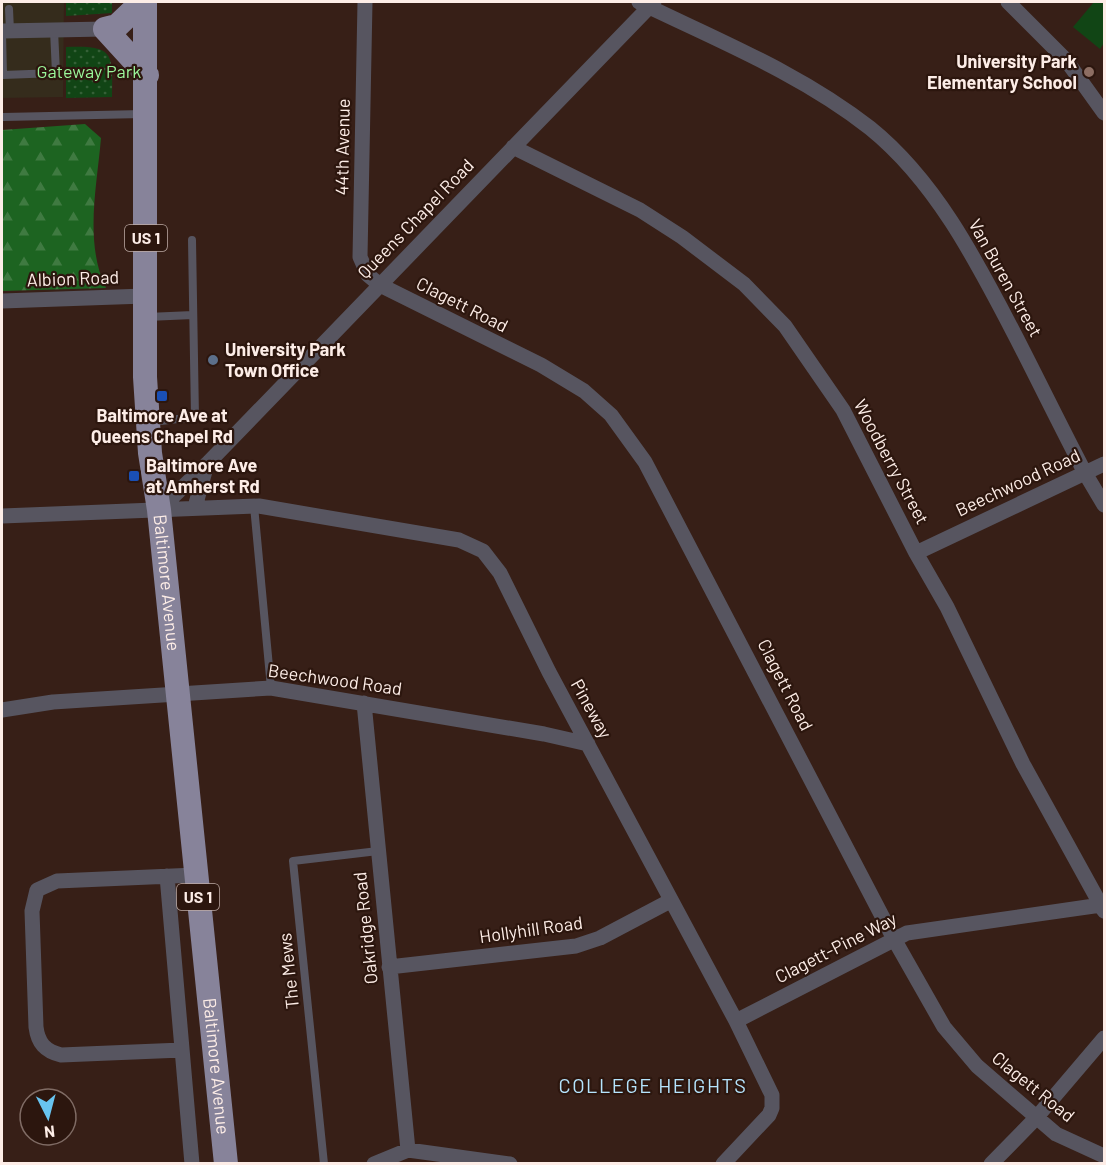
<svg xmlns="http://www.w3.org/2000/svg" width="1106" height="1165" font-family="Barlow,sans-serif">
<style>
.commercial{fill:#352c1c}
.green{fill:url(#green-dots)}
.forest{fill:url(#forest-firs)}
.pitch{fill:#114515}
.lines{fill:none;stroke-linecap:round;stroke-linejoin:round}
.service{stroke:#575560;stroke-width:8}
.minor{stroke:#575560;stroke-width:15}
.primary{stroke:#87839a;stroke-width:24}
.education-dot{fill:#8d6e63;stroke:#2c160e;stroke-width:2}
.service-dot{fill:#5c6f8a;stroke:#2c160e;stroke-width:2}
.transit-dot{fill:#1a4fb4;stroke:#2c160e;stroke-width:2}
.labels{text-anchor:middle;stroke-width:4.5;stroke-linejoin:round;paint-order:stroke}
.shield{fill:#2c160e;stroke:#beaca6;stroke-width:1.5}
.shield-label{font-size:16px;font-weight:bold;fill:#fdede7}
.poi-label{font-size:18px;font-weight:bold;fill:#fdede7;stroke:#2c160e;text-anchor:start}
.park-label{font-size:18px;fill:#9bf79b;stroke:#2c160e}
.street-label{font-size:18px;fill:#fdede7;stroke:#2c160e}
.neighbourhood-label{font-size:20px;letter-spacing:1.5px;fill:#b5e4fd;stroke:#2c160e}
</style>
<defs>
<pattern id="green-dots" width="8" height="8" patternUnits="userSpaceOnUse" patternTransform="scale(1.5)"><rect width="8" height="8" fill="#114515"/><path d="M2 2h.1M6 6h.1" fill="none" stroke="#356037" stroke-width="1.8" stroke-linecap="round"/></pattern>
<pattern id="forest-firs" width="22" height="20" patternUnits="userSpaceOnUse" patternTransform="scale(1.5)"><rect width="22" height="20" fill="#1d6421"/><path d="M5 1l3.5 6h-7zM16 11l3.5 6h-7z" fill="#3f7a41"/></pattern>
</defs>
<rect width="100%" height="100%" fill="#371f17"/>
<!-- commercial -->
<path class="commercial" d="M2,2H64L63,97L2,98Z"/>
<!-- green -->
<path class="green" d="M66,2H112V13L66,16Z
M66,47C114,45 113,53 112,97L66,98Z"/>
<!-- forest -->
<path class="forest" d="M85,124L101,138C97,186 84,243 106,288L2,291V130Z"/>
<!-- pitch -->
<path class="pitch" d="M1094,2H1104V43L1100,49L1073,27Z"/>
<g class="lines">
<!-- service -->
<path class="service" d="M9,9L10,31
M2,34L3,75L56,73L54,30
M3,117L143,114
M147,317L193,315
M152,422L195,417L192,240
M254,506L271,688
M324,1164L293,861L378,851"/>
<!-- minor -->
<path class="minor" d="M365,2L360,257L368,275L380,285L541,365L584,391L611,415L645,462L894,939L944,1027L977,1066L1056,1134L1104,1156
M639,2C717,40 800,73 870,128C937,182 978,264 1017,339C1040,384 1062,429 1085,473L1104,505
M1008,2L1066,60L1104,113
M2,31L105,29
M513,147L640,210L682,237L744,284L785,326L843,410L916,553L947,607L1023,764L1104,911
M2,301L145,296
M195,507L207,464
M159,510L207,464L654,2
M2,516L259,506L459,540L483,551L500,573L549,672L736,1021L772,1095V1108L769,1115L723,1164
M916,553L1104,464
M364,703L408,1150
M2,710L53,702L271,688L544,734L588,744
M167,876L192,1164
M389,967L576,946L600,938L670,901
M736,1021L907,933L1101,905
M182,1050L61,1055C45,1051 38,1043 36,1027L32,911L37,890L57,881L196,875
M374,1164L408,1150L510,1164
M991,1164L1036,1118L1104,1038"/>
<!-- primary -->
<g class="primary">
<path d="M142,2L117,26L105,29L147,75"/>
<path id="s1" d="M145,2V377L150,453L159,510L226,1164"/>
</g>
</g>
<!-- markers -->
<circle class="education-dot" cx="1089" cy="72" r="6"/>
<circle class="service-dot" cx="213" cy="360" r="6"/>
<g class="transit-dot">
<rect x="156" y="390" width="12" height="12" rx="3"/>
<rect x="128" y="470" width="12" height="12" rx="3"/>
</g>
<g class="labels">
<!-- shield labels -->
<g class="shield">
<rect x="125" y="225" width="42" height="26" rx="4.5"/>
<rect x="177" y="884" width="42" height="26" rx="4.5"/>
</g>
<g class="shield-label">
<text x="146" y="244">US 1</text>
<text x="198" y="903">US 1</text>
</g>
<!-- poi labels -->
<g class="poi-label">
<text x="1077" y="68" text-anchor="end">University Park<tspan x="1077" dy="21">Elementary School</tspan></text>
<text x="225" y="356">University Park<tspan x="225" dy="21">Town Office</tspan></text>
<text x="162" y="422" text-anchor="middle">Baltimore Ave at<tspan x="162" dy="21">Queens Chapel Rd</tspan></text>
<text x="146" y="472">Baltimore Ave<tspan x="146" dy="21">at Amherst Rd</tspan></text>
</g>
<!-- park labels -->
<g class="park-label">
<text x="89" y="78">Gateway Park</text>
</g>
<!-- street labels -->
<g class="street-label">
<text transform="translate(343 147) rotate(-89)" y="6">44th Avenue</text>
<text transform="translate(416 219) rotate(-46)" y="6">Queens Chapel Road</text>
<text transform="translate(1005 278) rotate(61)" y="6">Van Buren Street</text>
<text transform="translate(73 279) rotate(-2)" y="6">Albion Road</text>
<text transform="translate(462 305) rotate(27)" y="6">Clagett Road</text>
<text transform="translate(891 462) rotate(62)" y="6">Woodberry Street</text>
<text transform="translate(1018 483) rotate(-25)" y="6">Beechwood Road</text>
<text dy="6" stroke="none"><textPath href="#s1" startOffset="582">Baltimore Avenue</textPath></text>
<text transform="translate(335 680) rotate(8)" y="6">Beechwood Road</text>
<text transform="translate(785 685) rotate(63)" y="6">Clagett Road</text>
<text transform="translate(591 709) rotate(61)" y="6">Pineway</text>
<text transform="translate(366 928) rotate(-96)" y="6">Oakridge Road</text>
<text transform="translate(531 930) rotate(-8)" y="6">Hollyhill Road</text>
<text transform="translate(836 948) rotate(-27)" y="6">Clagett-Pine Way</text>
<text transform="translate(289 971) rotate(-96)" y="6">The Mews</text>
<text dy="6" stroke="none"><textPath href="#s1" startOffset="1068">Baltimore Avenue</textPath></text>
<text transform="translate(1033 1087) rotate(39)" y="6">Clagett Road</text>
</g>
<!-- neighbourhood labels -->
<g class="neighbourhood-label">
<text x="653" y="1093">COLLEGE HEIGHTS</text>
</g>
</g>
<!-- border -->
<rect width="1106" height="1165" fill="none" stroke="#fdede7" stroke-width="6"/>
<!-- north arrow -->
<g transform="translate(48 1117) rotate(174)"><circle r="28" fill="#2c160e" stroke="#806c65" stroke-width="1.5"/>
<path d="M0-4.5L10 22L0 15L-10 22Z" fill="#68c4f0"/>
<text y="-9" font-size="16" font-weight="bold" text-anchor="middle" fill="#fdede7">N</text>
</g>
</svg>
